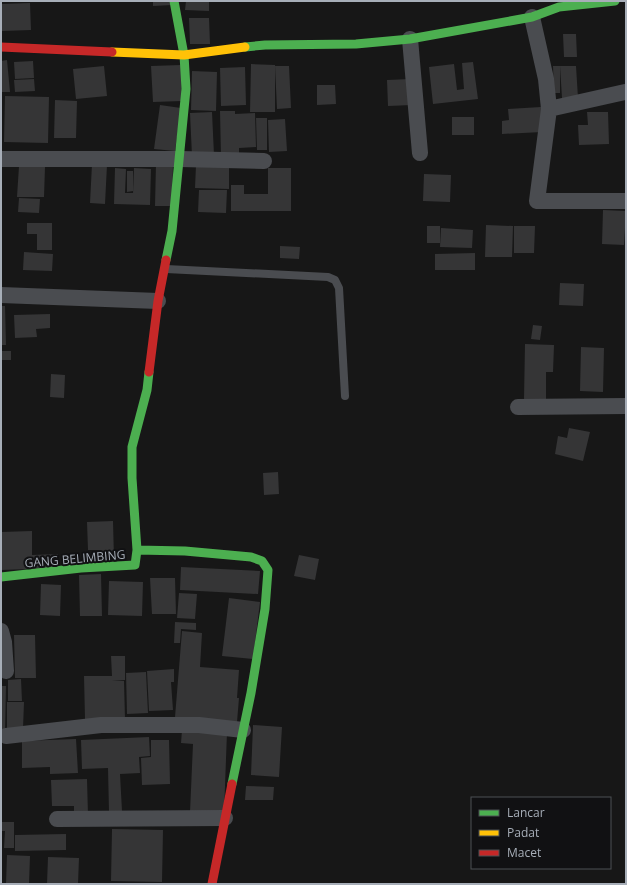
<svg xmlns="http://www.w3.org/2000/svg" width="627" height="885" font-family="'Open Sans',sans-serif">
<style>
.building{fill:#353536}
.lines{fill:none;stroke-linecap:round;stroke-linejoin:round}
.lane{stroke:#4a4c50;stroke-width:8}
.street{stroke:#4a4c50;stroke-width:16}
.fast{stroke:#4caf50;stroke-width:9}
.slow{stroke:#ffc107;stroke-width:9}
.jam{stroke:#c62828;stroke-width:9}
.labels{text-anchor:middle;stroke-width:4;stroke-linejoin:round;paint-order:stroke}
.street-label{font-size:12px;fill:#a7aeb8;stroke:#111113}
</style>
<rect width="100%" height="100%" fill="#171717"/>
<!-- building -->
<path class="building" d="M153,1H172V5L153,6Z
M186,1H209V11L185,10Z
M30,3L31,30L2,31L1,4Z
M189,18H209L210,44H190Z
M563,34H576L577,57H564Z
M7,60L10,92H1V61Z
M33,61L34,78L15,79L14,62Z
M473,62L478,99L433,104L429,67L454,64L457,90L464,89L462,63Z
M251,64L275,65V112H250Z
M181,65L182,101L153,102L151,66Z
M104,66L107,96L76,99L73,69Z
M275,66H289L291,108L277,109Z
M553,66H560V93H554Z
M560,66H576L578,98H562Z
M245,67L246,105L221,106L220,68Z
M192,71L217,72L216,111L191,110Z
M34,79L35,91L15,92L14,80Z
M411,79L412,105L388,106L387,80Z
M317,85H335L336,104L317,105Z
M5,96L49,97L48,143L4,142Z
M55,100L77,101L76,138H54Z
M160,105L181,108L175,151L154,149Z
M541,107L542,132L502,134V121L509,120L508,109Z
M220,111H235V114L255,113L256,147L239,148V157H221Z
M212,112L214,155L192,156L190,113Z
M587,112H608L609,144L579,145L578,125H588Z
M452,117H474V135H452Z
M256,118H267V150H257Z
M285,119L287,151L269,152L268,120Z
M156,163H173L172,206H155Z
M92,164L107,165L105,204L90,203Z
M196,165L229,166V189L195,188Z
M19,166L45,167L44,197H17Z
M115,168L126,169L125,193H133L134,168L151,169L150,205L114,204Z
M268,168H291V211H231V185H244V194H268Z
M127,171H133V191L127,192Z
M424,174L451,175L450,202L423,201Z
M199,190H227L226,213L198,212Z
M19,198L40,199L39,213L18,212Z
M603,210L626,211L624,245L602,244Z
M27,223H52V250H37V234H27Z
M486,225L513,226L512,257H485Z
M427,226H440V243H427Z
M514,226H535L534,253H514Z
M441,228L473,230L472,248L440,247Z
M280,246L300,247L299,259L280,258Z
M24,252L53,254L52,271L23,270Z
M475,253V270H435V254Z
M560,283L584,284L583,306L559,305Z
M1,306H5L6,345H1Z
M50,314V328L36,329L37,337L15,338L14,315Z
M533,325L542,326L540,340L531,339Z
M525,344L554,345L553,372H546V399H524Z
M581,347L604,348L603,392L580,391Z
M1,351H11V360H1Z
M51,374L65,375L64,398L50,397Z
M569,428L590,432L583,461L555,454L558,436L567,438Z
M278,472L279,494L264,495L263,473Z
M113,521L114,559H100V550H88L87,522Z
M32,531V555L58,554V568L1,570V532Z
M299,555L319,559L315,580L294,576Z
M181,567L260,571L258,594L180,590Z
M101,574L102,616H80L79,575Z
M150,578H175L176,614H152Z
M109,581L143,582L142,616L108,615Z
M41,584L61,585L60,616L40,615Z
M179,593L197,594L195,619L177,618Z
M229,598L260,602L253,659L222,656Z
M175,622L196,623V630L181,629L180,643H174Z
M182,631L202,633L200,667L239,670L237,698H239L237,722L175,717Z
M14,635H35L36,678H15Z
M111,656H125V680L112,681H124L125,719H85L84,676H112Z
M174,669V682H171L173,710L149,711L147,671Z
M146,672L148,713L127,714L126,673Z
M21,679L22,701H8V680Z
M1,686H6L5,731H1Z
M7,702H24L23,729L7,728Z
M253,725L282,727L279,777L251,775Z
M182,730L227,732L224,813L190,812L193,744L181,743Z
M149,737L150,756L139,757L140,773L120,774L122,811L109,812L108,768L82,769L81,740Z
M76,739L78,773L50,774V767L22,768V741Z
M151,740H169L170,784L142,785L141,758L151,757Z
M87,779L88,815H74V806H52L51,780Z
M246,786L274,787L273,800H245Z
M1,822H14V848H4L5,831H1Z
M112,829L163,830L162,882L111,881Z
M66,834V850L15,851V835Z
M7,855L30,856L29,884H6Z
M48,857L79,858L78,884H47Z"/>
<g class="lines">
<!-- lane -->
<path class="lane" d="M166,269L328,277L335,280L339,288L345,396"/>
<!-- street -->
<path class="street" d="M532,17L546,79L549,109L537,201H626
M410,39L420,153
M549,109L625,92
M1,159H180L264,161
M1,295L158,301
M518,407L626,406
M1,631L4,642L6,671
M6,736L101,725H199L243,730
M57,819L225,818"/>
<!-- fast -->
<path class="fast" d="M245,47L265,45L356,44L410,39L532,17L559,7L615,1
M166,260L172,231L186,89L184,55L174,1
M137,550L185,551L251,557L262,561L268,570L265,609L251,693L232,784
M1,577L81,568L135,565L137,550L132,478V447L147,390L149,372"/>
<!-- slow -->
<path class="slow" d="M112,52L184,55L245,47"/>
<!-- jam -->
<path class="jam" d="M1,47L112,52
M149,372L158,301L166,260
M212,884L232,784"/>
</g>
<g class="labels">
<!-- street labels -->
<g class="street-label">
<text transform="translate(75 559) rotate(-5)" y="4">GANG BELIMBING</text>
</g>
</g>
<!-- border -->
<rect width="627" height="885" fill="none" stroke="#a7aeb8" stroke-width="4"/>
<!-- legend -->
<rect x="471" y="797" width="140" height="72" fill="#111113" stroke="#4d5055"/>
<rect x="479" y="810" width="20" height="6" fill="#4caf50" stroke="#4d5055"/>
<text x="507" y="817" font-size="12" fill="#a7aeb8">Lancar</text>
<rect x="479" y="830" width="20" height="6" fill="#ffc107" stroke="#4d5055"/>
<text x="507" y="837" font-size="12" fill="#a7aeb8">Padat</text>
<rect x="479" y="850" width="20" height="6" fill="#c62828" stroke="#4d5055"/>
<text x="507" y="857" font-size="12" fill="#a7aeb8">Macet</text>
</svg>
